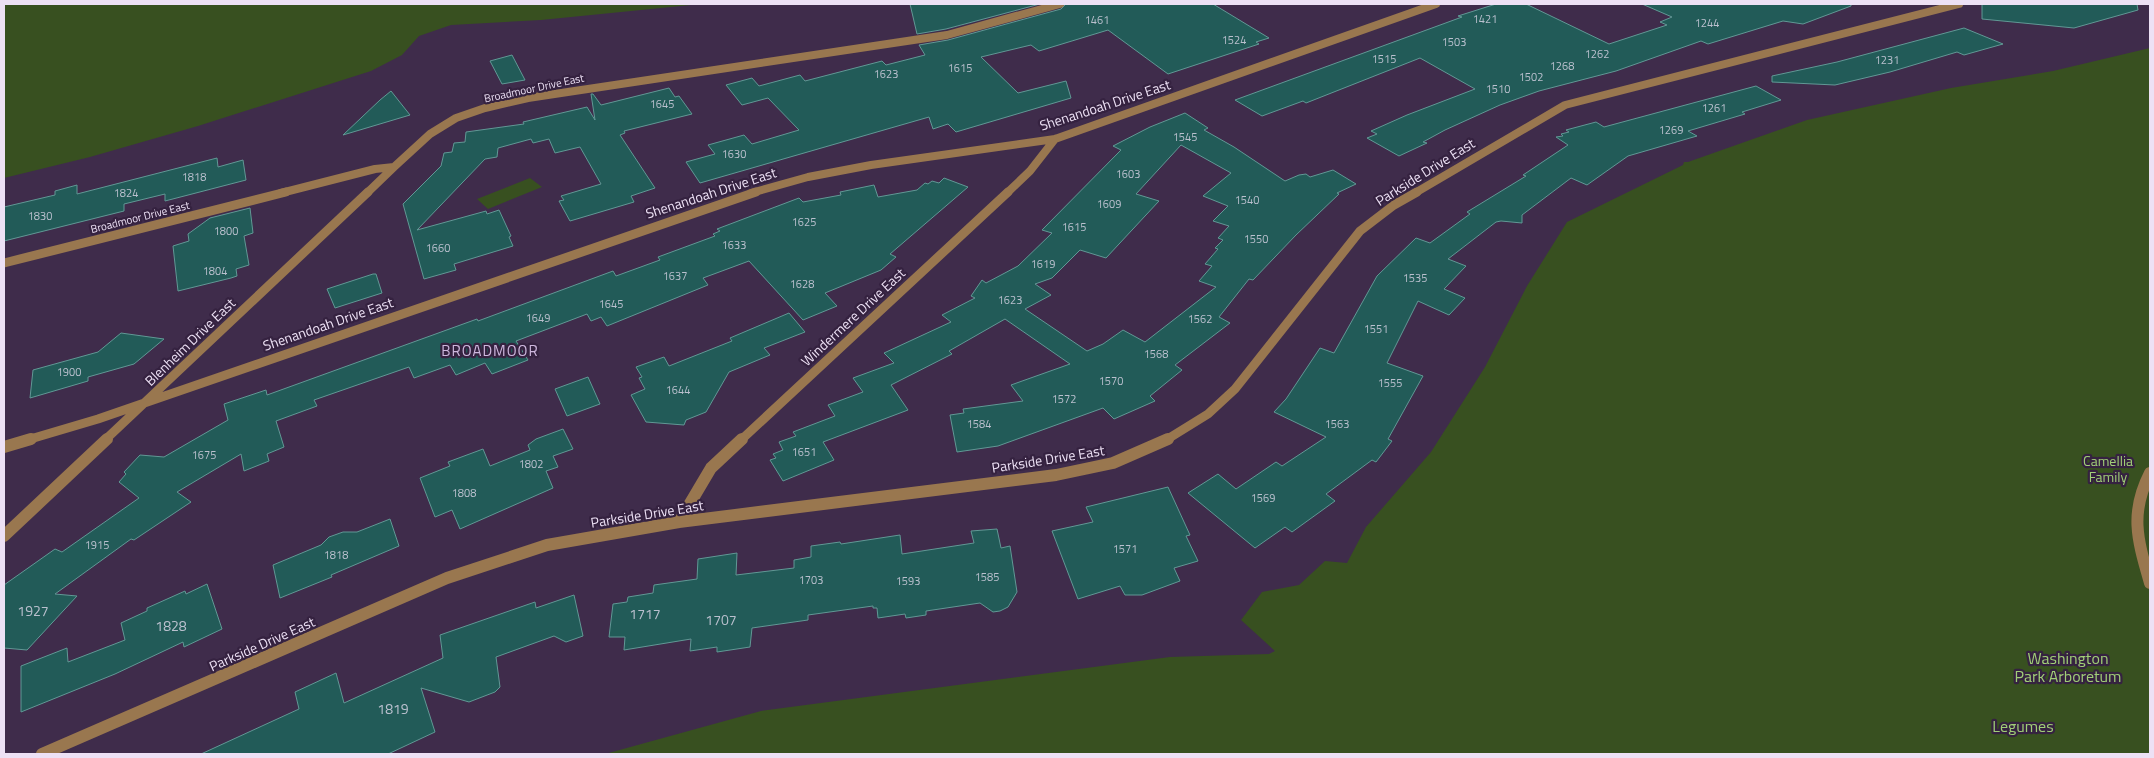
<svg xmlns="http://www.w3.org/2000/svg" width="2154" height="758" font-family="'Titillium Web',sans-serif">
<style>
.green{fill:#385020}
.building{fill:#225b58;stroke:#619895;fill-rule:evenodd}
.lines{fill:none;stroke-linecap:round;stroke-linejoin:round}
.street-far2{stroke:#99774f;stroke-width:8}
.street-far1{stroke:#99774f;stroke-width:9}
.street{stroke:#99774f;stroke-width:12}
.labels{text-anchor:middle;stroke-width:4.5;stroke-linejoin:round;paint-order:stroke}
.number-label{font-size:11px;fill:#bac0ce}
.far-street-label{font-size:11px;fill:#ede1f5;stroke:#352240}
.street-label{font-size:14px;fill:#ede1f5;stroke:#352240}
.park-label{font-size:14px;fill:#a1cf77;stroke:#352240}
.near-number-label{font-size:14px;fill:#bac0ce}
.neighbourhood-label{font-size:15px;letter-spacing:1px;fill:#cdb7dd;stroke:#352240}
.near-park-label{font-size:16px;fill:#a1cf77;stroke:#352240}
</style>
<rect width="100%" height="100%" fill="#3f2c4b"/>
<!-- green -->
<path class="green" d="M4,4H701L541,20L451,25L419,36L402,55L371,71L198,126L90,157L4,178Z
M2150,48V754H605L761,711L1170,657L1269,654L1275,651L1241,620L1262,592L1299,585L1325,561L1347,563L1366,527L1431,452L1485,367L1527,286L1567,222L1683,165L1684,162H1688L1807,120L1951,88L2053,71Z
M530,178L542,187L488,209L477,199Z"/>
<!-- building -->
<path class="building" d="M910,4H1040L946,29L917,34Z
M1066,4H1213L1269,38L1256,42L1259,44L1168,74L1108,30L1039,51L1031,45L981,57L1018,93L1066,81L1071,98L956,132L948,124L933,129L929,117L700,183L686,162L715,154L708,145L744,135L752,144L799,130L768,98L742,105L726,85L752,78L759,86L800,75L805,81L882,61L886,65L925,55L919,45L948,40L1061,9Z
M1496,4H1526L1609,44L1667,25L1660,22L1672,17L1642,4H1851V6L1803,24L1783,21L1708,44L1701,41L1616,71L1539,91L1500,105L1445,130L1423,142L1427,143L1399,156L1367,138L1377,134L1371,131L1407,115L1475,89L1420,58L1306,103L1303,101L1262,116L1235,100L1462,17L1458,16Z
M1982,4H2137L2138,10L2074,28L1982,19Z
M1964,28L2003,44L1964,55L1957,52L1890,72L1835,85L1772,82V76L1837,62Z
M512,55L525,80L502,84L490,61Z
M1756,86L1781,100L1742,112L1745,114L1688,131L1697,136L1628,156L1587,185L1571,178L1522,215V223L1501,221L1496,222L1448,259L1466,266L1444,289L1465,298L1449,315L1418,301L1387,363L1423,376L1388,439L1392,441L1376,462L1372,460L1326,494L1335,501L1292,532L1285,527L1255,548L1188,493L1218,474L1236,489L1276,462L1282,466L1326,437L1274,412L1286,399L1320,348L1334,353L1377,276L1416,238L1430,243L1470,214L1467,212L1526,176L1523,175L1568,145L1556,137L1563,136L1561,134L1569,132L1566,130L1596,122L1604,127Z
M669,88L675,97L679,96L692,114L624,131L625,133L620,135L655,188L631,196L634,202L570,221L559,201L564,200L561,196L601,184L580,147L555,153L549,139L533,143L531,139L498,148L497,157L485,159L417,230L486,211L487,214L499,210L511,236L509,237L513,246L454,264L456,270L424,279L403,204L441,166L444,153L452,152L454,143L465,142L466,132L524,124L523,122L587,107L595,120L591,94H593L601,105Z
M391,91L410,115L343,135L380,100Z
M1185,113L1208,128L1204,130L1234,147L1285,181L1299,175L1306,174L1310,177L1333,170L1356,184L1337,193L1339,194L1296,235L1253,280L1249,279L1219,317L1230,323L1175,365L1182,370L1150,396L1155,401L1114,419L1103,408L998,446L957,452L950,415L964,413L963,409L1023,401L1011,385L1070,364L1005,319L949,351L952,354L891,385L908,410L823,442L834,460L783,481L770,460L776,458L773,454L783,450L779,442L796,436L793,432L835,416L828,405L863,392L853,378L894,363L884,353L951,322L942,315L975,298L971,296L982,280L986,283L1018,266L1052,233L1042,230L1121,150L1113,146L1150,127ZM1181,145L1231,173L1203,196L1228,206L1213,221L1229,226L1218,238L1223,240L1215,248L1218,249L1205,264L1212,266L1199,281L1216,287L1145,342L1123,330L1103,344L1087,351L1025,309L1051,295L1035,284L1052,278L1080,250L1106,258L1159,201L1136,194Z
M217,158L218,167L243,160L246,180L165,201V194L124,204V211L4,241V207L55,195V191L77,185V194Z
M944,178L968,187L890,254L896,257L881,270L825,293L837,306L803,320L749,261L703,278L708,285L607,326L601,317L591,321L587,314L516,341L528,360L492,374L485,363L456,375L450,365L414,378L409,367L314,400L317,406L276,421L284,447L267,454L269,461L244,471L241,454L177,492L191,502L134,540L131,539L55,594L77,596L27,650L4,648V585L55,549L62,552L139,498L119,482L126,474L124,472L140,455L164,457L228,420L224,404L266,390L267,395L477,319L478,321L613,271L616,276L660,260L658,257L715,236L713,234L720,231L717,229L799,198L803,202L841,195L840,192L874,185L878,197L917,190L925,183L928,184L932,181L939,183Z
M250,208L253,233L244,236L249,265L236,269L237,276L231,278L178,291L173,246L189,241L188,234L210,218Z
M373,274H376L382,293L335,308L327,289Z
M789,313L805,332L764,348L770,355L729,372L706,412L686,420L684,425L646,422L631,395L645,389L639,378L642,377L636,367L664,357L669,366L732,341L730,338Z
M121,333L164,339L134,364L88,377V381L30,398L33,370L98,352Z
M588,377L600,404L567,416L555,389Z
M563,429L573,449L553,456L558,467L546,471L553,488L460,529L452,510L435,517L420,478L450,466L448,462L483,449L490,466L530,450L528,445L536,439Z
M1168,487L1190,535L1186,536L1198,561L1174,568L1180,581L1142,595H1125L1120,586L1078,599L1052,531L1093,522L1086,507Z
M390,519L399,546L331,575L332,577L280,598L273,565L321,545L329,537L343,532H357Z
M997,529L1001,548L1010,546L1017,592L1008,607L1000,611L993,612L980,603L926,611V615L906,618L905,614L878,618L877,608H873V606L808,615V620L752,628L750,647L717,652V647L690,651L691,639L624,650L625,637H609L613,604L627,602L628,597L653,593L654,585L697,579L698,559L737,553L736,575L794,568V560L811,557V546L840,542L841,544L900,535L902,554L974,543L971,531Z
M207,584L222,629L184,647L183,642L115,674L21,712V666L67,648L68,662L125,640L121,623L147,611V608L185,591L186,594Z
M574,595L583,636L566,642L554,636L496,657L500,687L495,692L469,702L421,688L435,732L388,754H201L299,709L295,692L336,673L344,703L443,658L440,635L535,602L536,608Z"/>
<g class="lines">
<!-- street-far2 -->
<path class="street-far2" d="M281,193L375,169L394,167L430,134L456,118L485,108L528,98L947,35L1060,4
M367,193L394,167
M751,193L808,177L871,165L1055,139L1436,4
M1007,193L1030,171L1055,139
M1415,193L1565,105L1959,4"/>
<!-- street-far1 -->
<path class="street-far1" d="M4,263L286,192
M27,440L98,419L756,192
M105,440L368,192
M741,440L1008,192
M1166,440L1208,414L1235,389L1360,231L1394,205L1417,192"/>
<!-- street -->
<path class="street" d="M4,447L31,439
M2150,473C2129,514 2138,541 2150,583
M679,522L711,468L742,439
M4,536L107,439
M42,754L447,578L547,545L679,522L1056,475L1113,463L1168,439"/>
</g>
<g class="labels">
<!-- number labels -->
<g class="number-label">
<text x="1485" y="23">1421</text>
<text x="1097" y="24">1461</text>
<text x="1707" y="27">1244</text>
<text x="1234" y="44">1524</text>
<text x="1454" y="46">1503</text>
<text x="1597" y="58">1262</text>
<text x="1384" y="63">1515</text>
<text x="1887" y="64">1231</text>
<text x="1562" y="70">1268</text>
<text x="960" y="72">1615</text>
<text x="886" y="78">1623</text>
<text x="1531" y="81">1502</text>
<text x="1498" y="93">1510</text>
<text x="662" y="108">1645</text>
<text x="1714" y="112">1261</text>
<text x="1671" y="134">1269</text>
<text x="1185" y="141">1545</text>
<text x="734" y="158">1630</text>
<text x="1128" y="178">1603</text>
<text x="194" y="181">1818</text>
<text x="126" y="197">1824</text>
<text x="1247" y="204">1540</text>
<text x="1109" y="208">1609</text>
<text x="40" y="220">1830</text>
<text x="804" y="226">1625</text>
<text x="1074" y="231">1615</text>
<text x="226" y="235">1800</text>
<text x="1256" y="243">1550</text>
<text x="734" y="249">1633</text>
<text x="438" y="252">1660</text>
<text x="1043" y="268">1619</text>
<text x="215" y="275">1804</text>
<text x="675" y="280">1637</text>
<text x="1415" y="282">1535</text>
<text x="802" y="288">1628</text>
<text x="1010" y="304">1623</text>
<text x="611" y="308">1645</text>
<text x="538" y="322">1649</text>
<text x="1200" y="323">1562</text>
<text x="1376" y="333">1551</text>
<text x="1156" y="358">1568</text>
<text x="69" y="376">1900</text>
<text x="1111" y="385">1570</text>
<text x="1390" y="387">1555</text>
<text x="678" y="394">1644</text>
<text x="1064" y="403">1572</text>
<text x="979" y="428">1584</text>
<text x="1337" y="428">1563</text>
<text x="804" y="456">1651</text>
<text x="204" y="459">1675</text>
<text x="531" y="468">1802</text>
<text x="464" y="497">1808</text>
<text x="1263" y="502">1569</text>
<text x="97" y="549">1915</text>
<text x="1125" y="553">1571</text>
<text x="336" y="559">1818</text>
<text x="987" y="581">1585</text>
<text x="811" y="584">1703</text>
<text x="908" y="585">1593</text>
</g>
<!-- far-street labels -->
<g class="far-street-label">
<text transform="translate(534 88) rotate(-12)" y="4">Broadmoor Drive East</text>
<text transform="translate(140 217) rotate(-14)" y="4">Broadmoor Drive East</text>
</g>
<!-- street labels -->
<g class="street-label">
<text transform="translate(1105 105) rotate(-18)" y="5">Shenandoah Drive East</text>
<text transform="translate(1425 172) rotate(-32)" y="5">Parkside Drive East</text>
<text transform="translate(711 193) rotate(-18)" y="5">Shenandoah Drive East</text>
<text transform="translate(853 317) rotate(-43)" y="5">Windermere Drive East</text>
<text transform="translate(328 324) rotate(-19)" y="5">Shenandoah Drive East</text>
<text transform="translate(190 342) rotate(-44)" y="5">Blenheim Drive East</text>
<text transform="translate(1048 459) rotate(-9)" y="5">Parkside Drive East</text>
<text transform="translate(647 514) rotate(-9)" y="5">Parkside Drive East</text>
<text transform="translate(262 644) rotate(-24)" y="5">Parkside Drive East</text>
</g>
<!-- park labels -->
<g class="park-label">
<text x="2108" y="466">Camellia<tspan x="2108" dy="16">Family</tspan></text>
</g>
<!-- near-number labels -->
<g class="near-number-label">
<text x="33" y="616">1927</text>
<text x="645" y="619">1717</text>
<text x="721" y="625">1707</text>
<text x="171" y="631">1828</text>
<text x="393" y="714">1819</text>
</g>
<!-- neighbourhood labels -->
<g class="neighbourhood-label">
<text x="490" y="356">BROADMOOR</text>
</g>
<!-- near-park labels -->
<g class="near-park-label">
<text x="2068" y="664">Washington<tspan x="2068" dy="18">Park Arboretum</tspan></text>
<text x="2023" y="732">Legumes</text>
</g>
</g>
<!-- border -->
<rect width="2154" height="758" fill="none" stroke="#ede1f5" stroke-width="10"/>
</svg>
